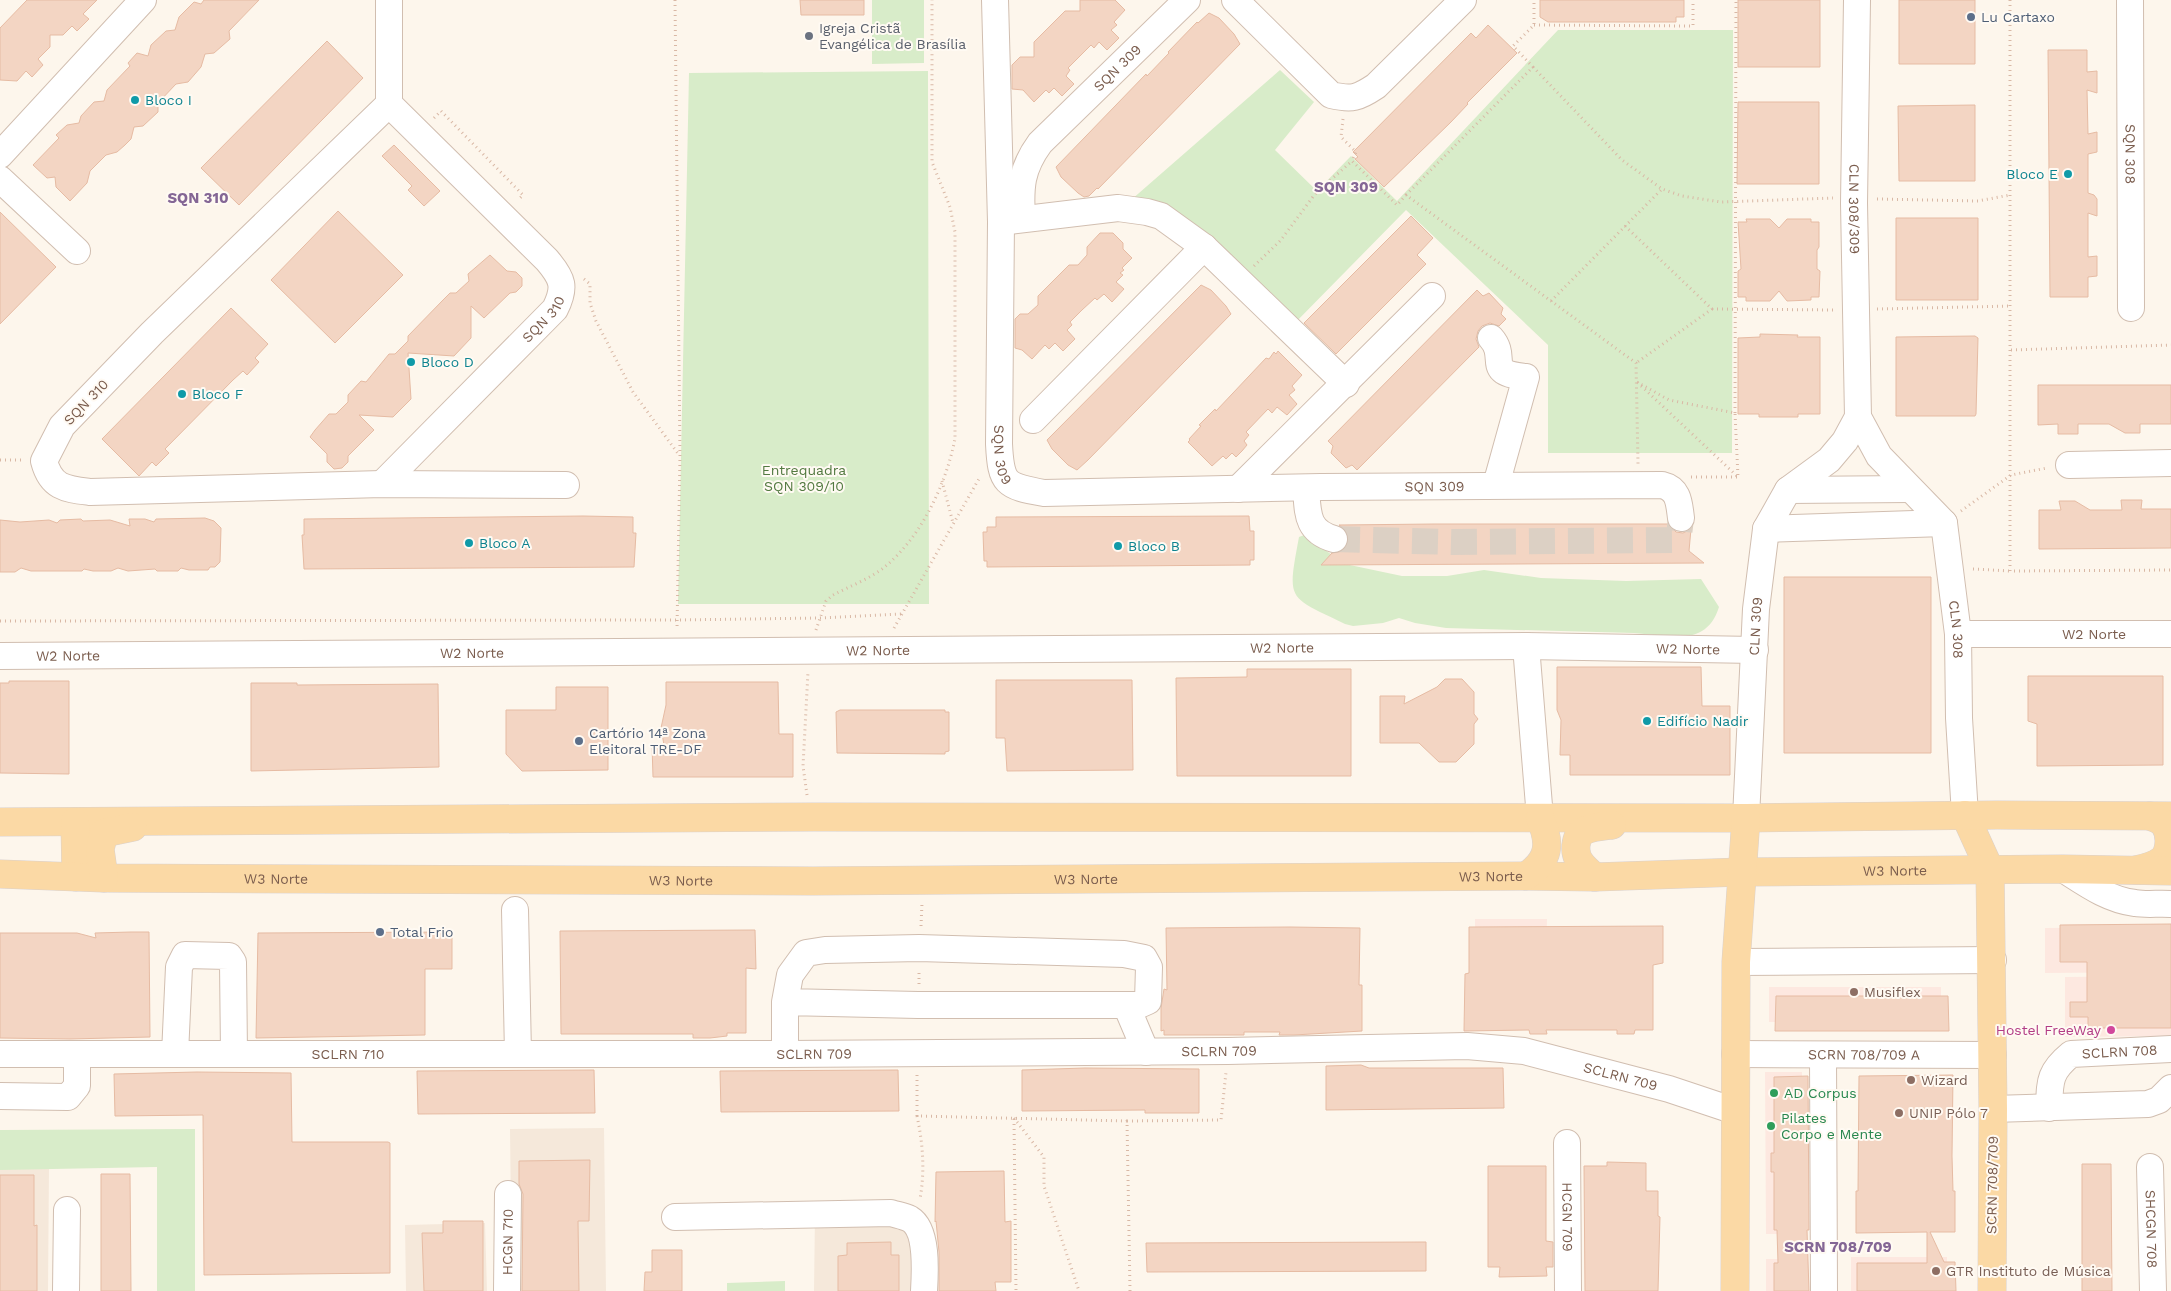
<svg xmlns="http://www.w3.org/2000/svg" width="2171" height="1291" font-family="'Work Sans',sans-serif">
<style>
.residential{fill:#f5e8da}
.commercial{fill:#fde8e0}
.green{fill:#d8ecc9}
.building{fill:#f3d5c3;stroke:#e6bba3}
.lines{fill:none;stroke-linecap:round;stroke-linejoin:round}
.minor-tunnel{stroke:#dcd0c4;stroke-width:26;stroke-dasharray:26 13;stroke-linecap:butt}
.minor-casing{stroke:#d1beb0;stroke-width:28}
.major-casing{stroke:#dad1cd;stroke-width:29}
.path{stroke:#d9b8a5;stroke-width:3;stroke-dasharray:1 4;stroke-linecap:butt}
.minor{stroke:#fff;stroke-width:26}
.major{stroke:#fbd9a5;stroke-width:28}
.service-dot{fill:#5c6f8a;stroke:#fffaf3;stroke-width:2}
.worship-dot{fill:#6b7280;stroke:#fffaf3;stroke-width:2}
.culture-dot{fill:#0f9aa8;stroke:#fffaf3;stroke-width:2}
.education-dot{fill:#8d6e63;stroke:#fffaf3;stroke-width:2}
.hotel-dot{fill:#d1479c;stroke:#fffaf3;stroke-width:2}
.leisure-dot{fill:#2e9e5b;stroke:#fffaf3;stroke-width:2}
.labels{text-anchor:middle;stroke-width:4;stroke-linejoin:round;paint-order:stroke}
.service-label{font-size:14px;fill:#4e5e75;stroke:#fffaf3;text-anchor:start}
.worship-label{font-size:14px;fill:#5b616d;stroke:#fffaf3;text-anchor:start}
.street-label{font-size:14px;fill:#7a5c4d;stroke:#fffaf3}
.culture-label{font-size:14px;fill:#0d838f;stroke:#fffaf3;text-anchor:start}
.park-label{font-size:14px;fill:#537a41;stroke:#fffaf3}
.education-label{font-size:14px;fill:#785e54;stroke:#fffaf3;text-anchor:start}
.hotel-label{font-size:14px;fill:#b23c85;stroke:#fffaf3;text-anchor:end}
.leisure-label{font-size:14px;fill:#27864d;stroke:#fffaf3;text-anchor:start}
.neighbourhood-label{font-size:15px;font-weight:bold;fill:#846695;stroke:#fffaf3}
</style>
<rect width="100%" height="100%" fill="#fdf6ec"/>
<!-- residential -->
<path class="residential" d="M604,1128L606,1291H512L510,1129Z
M0,1167L49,1168L48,1291H0Z
M815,1214L909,1219L922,1291H814Z
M485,1223L487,1291H406L405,1225Z"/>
<!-- commercial -->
<path class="commercial" d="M1475,919H1547L1546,957L1475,958Z
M2171,927V972L2045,973V928Z
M2171,976V1036L2065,1037V977Z
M1769,987H1941V1022H1769Z
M1765,1072H1802V1234H1766Z
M1851,1257H1947V1291H1851Z
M1766,1259H1802V1291H1766Z"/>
<!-- green -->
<path class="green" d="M872,0H924V63L872,64Z
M1558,30H1733L1732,453H1548V345L1406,210L1290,328L1131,200L1280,70L1314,102L1275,150L1317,191L1351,156L1397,201Z
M928,71L929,604H678L689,73Z
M1307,534L1315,537L1325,550L1345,564L1402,576H1447L1484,570L1541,578L1626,581L1701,579L1719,607C1706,649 1667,635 1634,633L1446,628L1415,623L1399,618L1383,623L1353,626L1345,624C1287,596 1287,602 1299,537Z
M195,1129V1291H157V1167L0,1170V1130Z
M785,1281V1291H727V1283Z"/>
<!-- building -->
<path class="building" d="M27,0H97L83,14L89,19L77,31L72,26L63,35H50V47L38,59L43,65L32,77L26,71L17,81L0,80V28Z
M204,0H259L229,31L230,39L214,53L205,54L201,67L188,82L176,84L158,103V112L143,126L134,127L131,139L125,145L117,152L106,155L90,171L87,183L70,201L56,187L55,177L47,178L33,165L59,138L56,135L67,125L79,123L81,116L94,102L104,101L107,90L130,66L128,63L137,53L148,56L151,45L166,31L175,30L179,17L194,2L201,4Z
M800,0H864V15H801Z
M1080,0H1115L1125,10L1114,22L1117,25L1111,30L1119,38L1107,50L1099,42L1094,48L1091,45L1068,68L1070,70L1066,76L1074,84L1062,96L1054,88L1049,93L1046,90L1034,102L1023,90L1012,89V65L1020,57H1034V42L1065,11H1080Z
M1540,0H1684V17H1676V22H1548L1540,17Z
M1738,0H1820V67H1738Z
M1899,0H1975V64H1899Z
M1209,13L1219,18L1234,34L1240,44L1098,189L1097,188L1089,196L1084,197L1078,193L1061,177L1056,167L1146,74L1147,76L1169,53L1168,52L1197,22L1198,23Z
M1488,25L1517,53L1467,103L1468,104L1451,122L1384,187L1355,159L1358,157L1353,152L1471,33L1476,38Z
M327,41L363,78L239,205L201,168Z
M2048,50H2087V72L2097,71V93L2087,90L2088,134L2097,132V152L2088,154V193L2094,195L2097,199V216L2088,213V257L2097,256V276L2088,277V297H2050Z
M1738,102H1819V184H1737Z
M1975,105V181H1899L1898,106Z
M394,145L440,191L424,206L408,190L412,186L382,156Z
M338,211L403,275L335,343L271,280Z
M0,212L56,267L0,324Z
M1411,216L1433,238L1417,255L1426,264L1336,354L1304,323Z
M1896,218H1978V300H1896Z
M1746,219H1770L1779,228L1787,219H1811V222H1819V247L1817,250V269L1820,271L1819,297H1811V300L1787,301L1779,291L1770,301H1746V297H1738V271L1741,269L1738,222H1747Z
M1100,233H1113L1123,243V249L1132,258L1122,268L1124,270L1120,273L1123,275L1116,282L1124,289L1112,302L1104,294L1097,300L1095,298L1082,310L1070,322L1072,325L1067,330L1075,339L1063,351L1055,343L1049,349L1045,345L1032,359L1022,350L1015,348V319L1020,314H1028L1038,305V296L1069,265H1078L1087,255V247Z
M490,255L507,271L516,272L522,278V286L516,292L510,293L484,318L471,306V338L454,356L408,353L411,399L393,417L359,415L374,430L348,456V462L342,468L334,469L327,462V454L310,437L315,430L329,414H336L348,402V395L361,381L366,382L389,354H395L408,341V336L443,300L450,293H456L469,281L468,274Z
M1201,285L1211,290L1226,306L1231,314L1088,460L1077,470L1068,465L1052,449L1047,440Z
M1477,290L1483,296L1489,293L1503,308L1501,314L1506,319L1499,326L1490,323L1482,326L1478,331L1476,339L1479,347L1357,470L1352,465L1346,468L1331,453L1333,446L1328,441Z
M231,308L268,344L255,358L259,362L247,375L243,371L233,380L165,449L169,453L156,466L152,462L139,476L102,439Z
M1760,334L1798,335L1797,337H1820V414H1798V417H1759V414H1738V338L1760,337Z
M1975,336L1978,338L1976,414L1975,416H1896V337Z
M1278,351L1302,375L1292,386L1295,390L1289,395L1297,404L1287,415L1277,407L1272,413L1268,409L1246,432L1249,435L1244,441L1247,445L1242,451L1236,457L1232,453L1226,459L1223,456L1212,466L1188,442L1190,440L1189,439L1201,426L1199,425L1215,409L1216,411L1266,358L1269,359L1274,352L1276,354Z
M2038,385H2171V424H2140V433H2125L2109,424H2078V434H2058V424L2038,425Z
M2121,500H2142L2141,509H2171V548L2039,549V510H2061L2059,501H2075L2090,510H2122Z
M583,516L633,517V533H636L634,567L304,569L302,535H304V519Z
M1249,516L1250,531H1254V560H1250V565L987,567V561H984L983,532H987V527H996V517Z
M205,518L214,521L221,528L220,562L215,567H210L208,570H189L181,568L178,571H157L155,569L128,571L118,568L111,571H93L84,569L82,571H31L21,568L15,572H0V520L20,522L49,520L57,523L60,520L81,519L83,521L110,520L130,526L129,519H145L154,522L156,519Z
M1434,524H1668L1676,532L1683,533L1691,529L1689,551L1704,563L1321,565L1332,553L1343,551L1348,545L1349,536L1345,529L1339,525Z
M1784,577H1931V753H1784Z
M1557,667H1701L1702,706H1730V775H1570V755H1560L1561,720L1557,710Z
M1247,669H1351V776H1177L1176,678L1247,677Z
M2028,676H2163V765L2037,766V724L2028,721Z
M1445,679H1462L1474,692V714L1478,719L1474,724V744L1456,762H1439L1419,743H1380V696H1405L1404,704L1437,687Z
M996,680H1132L1133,770L1007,771L1005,738H996Z
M9,681H69V774L0,773V683H9Z
M666,682H778L779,734H793V777H653L652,745H664L661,728L666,705Z
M251,683H297V685L438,684L439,767L251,771Z
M556,687H608V770L522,771L506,754V710H556Z
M840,710H945V712H949V751L945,752V754L837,753L836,712Z
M2171,924V1028H2088V1017H2070V1002H2087V962H2060V925Z
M1663,926V963L1653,965V1030H1635L1634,1034H1617V1030H1546L1547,1034H1530L1529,1030L1464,1031L1465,974L1469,973V927Z
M1290,927L1360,928L1359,985H1362V1031L1294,1035H1279L1280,1032H1244V1035H1164V1030L1161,1031V1008L1164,989L1167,990L1166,928Z
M755,930L756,969L746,968V1033H727V1036L710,1038H693V1034H561L560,931Z
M131,932H149L150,1037L70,1039L0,1038V933H77L96,938L95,933Z
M452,932V969H425V1035L256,1038L258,933Z
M1776,996H1948L1949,1031H1775Z
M1361,1065L1369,1068H1503L1504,1108L1326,1110V1066Z
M1085,1068L1199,1069V1113H1145V1110L1022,1111V1070Z
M594,1070L595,1113L418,1114L417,1071Z
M898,1070L899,1111L721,1112L720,1071Z
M197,1072L291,1073L292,1142H388L390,1143V1273L204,1275L203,1115L115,1116L114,1074Z
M1953,1075L1952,1156L1953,1191H1955V1232H1930L1944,1262H1955L1956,1291H1857V1263H1927V1232L1856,1233V1191H1858L1859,1076Z
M1808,1076L1809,1230H1807L1809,1291H1774V1263H1778L1777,1230H1774V1172H1771V1153H1774V1077Z
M590,1160L589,1221H578L579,1291H522L523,1194L519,1184V1161Z
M1607,1162L1646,1163V1191H1658V1216L1660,1217L1658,1291H1585L1584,1166H1607Z
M2082,1164H2111L2112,1291H2082Z
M1488,1166H1546V1241L1553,1242V1267H1546L1547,1276L1499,1277L1500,1267H1488Z
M1004,1171L1005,1222L1011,1221V1282H995L996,1291H939V1252L936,1221L935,1222L936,1172Z
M101,1174H130L131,1291H101Z
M0,1175H34V1226L37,1225V1291H0Z
M443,1221H483V1291H424L422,1233H443Z
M891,1242V1255H899V1291H838V1256L847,1255V1243Z
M1426,1242V1271L1147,1272L1146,1243Z
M652,1250H682V1291H644L645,1272H652Z"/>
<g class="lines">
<!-- minor-tunnel -->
<path class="minor-tunnel" d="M1334,539L1453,542L1674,540L1679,535L1681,518"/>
<defs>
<g id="minor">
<path id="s1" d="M995,0L1001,222L999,444C1001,484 1005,486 1044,493L1321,487L1662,485C1679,489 1679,503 1681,518"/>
<path d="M1235,0L1331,95C1352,100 1358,98 1376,86L1463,0"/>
<path id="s2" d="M1857,0L1854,203L1858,417L1879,456L1944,523L1958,634L1959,718L1965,815"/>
<path id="s3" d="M2130,0L2131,308"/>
<path d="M389,104L152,333L62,426L44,461C51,488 66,489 90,492L382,484L566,485"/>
<path d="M0,155L143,0"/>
<path d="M0,179L77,251"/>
<path id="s4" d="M1022,219C1020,187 1021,169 1040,143L1187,0"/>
<path d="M1001,222L1118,208L1147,212L1161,216L1204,247L1346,384"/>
<path d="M1491,338C1509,358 1483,373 1526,377L1496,485"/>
<path d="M1033,420L1204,247"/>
<path d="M2069,465L2171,463"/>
<path id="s5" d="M382,484L555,309C566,287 563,279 547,260L389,104V0"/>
<path d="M1306,488C1308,513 1306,531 1334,539"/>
<path d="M1238,489L1432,296"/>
<path d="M1788,490L1910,489"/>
<path d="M1766,529L1944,523"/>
<path id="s6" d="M1958,634H2171"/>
<path d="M1526,646L1540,818"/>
<path id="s7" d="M0,656L1526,646L1755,650"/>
<path id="s8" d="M1746,818L1756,609L1766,529L1788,490L1829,460L1845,441L1858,417"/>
<path d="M2063,869C2085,883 2108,900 2135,903C2147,905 2159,903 2171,904"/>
<path d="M515,910L518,1054"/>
<path d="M1736,962L1993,960"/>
<path d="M1126,1005L1146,1052"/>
<path id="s9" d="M0,1054H785L1228,1051L1467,1046L1524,1051L1669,1089L1735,1111"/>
<path d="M175,1054L179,967L185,955L229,956L233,962L234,1054"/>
<path d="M785,1054V1002L790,975L806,953L825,950L919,948L1124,954L1144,958L1149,967L1148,1001L1139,1005H918L785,1002"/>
<path id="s10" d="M1735,1054L1993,1055"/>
<path d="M1823,1056L1824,1291"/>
<path d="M0,1096L68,1097L77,1086V1054"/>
<path id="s11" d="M2049,1108C2050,1081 2049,1072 2071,1054L2171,1049"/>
<path d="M1993,1109L2148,1104L2159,1100L2171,1088"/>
<path id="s12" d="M1567,1143L1568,1291"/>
<path id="s13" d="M2150,1167L2153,1291"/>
<path d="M675,1217L891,1213C897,1215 904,1216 910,1219C928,1230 925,1273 924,1291"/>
<path d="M66,1291L67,1210"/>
<path id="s14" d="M507,1291L508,1194"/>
</g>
<g id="major">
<path d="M1965,815L1990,870L1993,1109L1992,1291"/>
<path d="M0,822L814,817L1746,818L1997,815L2171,816"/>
<path d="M75,822L76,877"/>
<path d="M2136,870C2145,868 2154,866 2162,860C2171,852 2171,833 2164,824C2161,820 2155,818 2150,816"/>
<path id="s15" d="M0,874L104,878L813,881L1526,876L1595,877L1741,872L2063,869L2171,871"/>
<path d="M1526,876C1550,860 1551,843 1540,818"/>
<path d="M1595,877C1583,867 1572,858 1577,840C1578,836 1580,833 1584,831C1591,827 1604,826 1612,825"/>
<path d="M104,878L100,849L104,833L133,827"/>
<path d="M1735,1291L1736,962L1746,818"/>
</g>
</defs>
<!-- minor casing -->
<use href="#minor" class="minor-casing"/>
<!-- major casing -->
<use href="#major" class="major-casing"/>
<!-- path -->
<path class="path" d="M675,0L680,455L677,629
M2010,0V571L2171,570
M1534,25L1693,26V0
M1533,67L1622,160L1662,189L1682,196L1721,202L1833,198
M434,118L441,111L523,195L518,200
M1343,119L1341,137L1356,152L1352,161
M1406,195L1533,67L1513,46L1534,25V0
M1877,199L1978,201L2010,195
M1625,226L1712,309L1636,363
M1254,266L1281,240L1315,194L1352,161L1397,205L1406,195L1636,363L1638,464
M584,279L590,284V303L596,321L633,392L679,455
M1551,301L1662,189
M1712,309L1834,310
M1877,309L2011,306
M2011,350L2171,345
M1637,382L1669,400L1735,413L1738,477Z
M1735,413L1736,0
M0,460H21
M1691,477H1737
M942,481L953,523
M1961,511L2011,475L2047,468
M1973,569L2010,571
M0,621L677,620L819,618L902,614
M894,628L980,477
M816,630L826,601L833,595C850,586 872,578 887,565C922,535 946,484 955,439V232L950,207L932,162V0
M807,795L803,766L808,672
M921,926L922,903
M919,984V970
M917,1075V1116L1127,1121
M917,1116C923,1144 925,1171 920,1199
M1014,1118L1044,1157V1186L1079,1291
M1014,1119L1016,1291
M1130,1291L1127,1121L1221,1120L1226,1072"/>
<!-- minor -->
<use href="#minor" class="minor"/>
<!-- major -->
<use href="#major" class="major"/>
</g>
<!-- markers -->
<g class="service-dot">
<circle cx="1971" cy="17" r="5"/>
<circle cx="579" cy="741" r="5"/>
<circle cx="380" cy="932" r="5"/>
</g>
<circle class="worship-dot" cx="809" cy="36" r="5"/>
<g class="culture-dot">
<circle cx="135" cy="100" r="5"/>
<circle cx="2068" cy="174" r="5"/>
<circle cx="411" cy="362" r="5"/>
<circle cx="182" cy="394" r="5"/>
<circle cx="469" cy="543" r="5"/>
<circle cx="1118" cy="546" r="5"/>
<circle cx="1647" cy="721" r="5"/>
</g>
<g class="education-dot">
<circle cx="1854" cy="992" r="5"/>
<circle cx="1911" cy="1080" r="5"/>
<circle cx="1899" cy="1113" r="5"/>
<circle cx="1936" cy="1271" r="5"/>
</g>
<circle class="hotel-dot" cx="2111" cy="1030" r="5"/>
<g class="leisure-dot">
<circle cx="1774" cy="1093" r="5"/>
<circle cx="1771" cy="1126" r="5"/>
</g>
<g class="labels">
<!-- service labels -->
<g class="service-label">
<text x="1981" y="22">Lu Cartaxo</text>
<text x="589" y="738">Cartório 14ª Zona<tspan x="589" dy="16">Eleitoral TRE-DF</tspan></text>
<text x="390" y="937">Total Frio</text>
</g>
<!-- worship labels -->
<g class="worship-label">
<text x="819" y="33">Igreja Cristã<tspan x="819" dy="16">Evangélica de Brasília</tspan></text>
</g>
<!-- street labels -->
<g class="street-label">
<text dy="5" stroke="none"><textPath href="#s4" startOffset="188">SQN 309</textPath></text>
<text dy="5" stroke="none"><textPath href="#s3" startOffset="154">SQN 308</textPath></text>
<text dy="5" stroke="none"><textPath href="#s2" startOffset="209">CLN 308/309</textPath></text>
<text dy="5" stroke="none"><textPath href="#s5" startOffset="231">SQN 310</textPath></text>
<text transform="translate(86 402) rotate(-46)" y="5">SQN 310</text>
<text dy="5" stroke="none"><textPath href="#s1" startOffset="455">SQN 309</textPath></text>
<text dy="5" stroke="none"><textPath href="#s1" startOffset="912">SQN 309</textPath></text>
<text dy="5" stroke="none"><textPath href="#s8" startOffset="192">CLN 309</textPath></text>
<text dy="5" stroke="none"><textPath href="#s2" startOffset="662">CLN 308</textPath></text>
<text dy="5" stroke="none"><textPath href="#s6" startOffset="136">W2 Norte</textPath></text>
<text dy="5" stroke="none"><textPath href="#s7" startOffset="1282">W2 Norte</textPath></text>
<text dy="5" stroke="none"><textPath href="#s7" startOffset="1688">W2 Norte</textPath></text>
<text dy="5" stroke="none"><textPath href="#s7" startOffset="878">W2 Norte</textPath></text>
<text dy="5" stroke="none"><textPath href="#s7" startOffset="472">W2 Norte</textPath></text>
<text dy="5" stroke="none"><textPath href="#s7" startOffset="68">W2 Norte</textPath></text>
<text dy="5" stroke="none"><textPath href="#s15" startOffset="1895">W3 Norte</textPath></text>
<text dy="5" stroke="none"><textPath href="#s15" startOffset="1491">W3 Norte</textPath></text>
<text dy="5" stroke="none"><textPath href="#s15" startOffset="276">W3 Norte</textPath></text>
<text dy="5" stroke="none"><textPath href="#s15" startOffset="1086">W3 Norte</textPath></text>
<text dy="5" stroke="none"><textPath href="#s15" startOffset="681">W3 Norte</textPath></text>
<text dy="5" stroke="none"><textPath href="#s9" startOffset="1219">SCLRN 709</textPath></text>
<text dy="5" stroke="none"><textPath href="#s11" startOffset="110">SCLRN 708</textPath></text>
<text dy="5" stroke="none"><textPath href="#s9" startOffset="348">SCLRN 710</textPath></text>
<text dy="5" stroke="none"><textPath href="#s9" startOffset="814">SCLRN 709</textPath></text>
<text dy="5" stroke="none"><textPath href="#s10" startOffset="129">SCRN 708/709 A</textPath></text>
<text dy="5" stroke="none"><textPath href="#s9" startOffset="1624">SCLRN 709</textPath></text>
<text transform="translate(1992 1185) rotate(-89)" y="5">SCRN 708/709</text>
<text dy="5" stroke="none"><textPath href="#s12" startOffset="74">HCGN 709</textPath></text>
<text dy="5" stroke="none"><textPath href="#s13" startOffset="62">SHCGN 708</textPath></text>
<text dy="5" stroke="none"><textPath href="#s14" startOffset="49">HCGN 710</textPath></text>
</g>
<!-- culture labels -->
<g class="culture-label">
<text x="145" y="105">Bloco I</text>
<text x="2058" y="179" text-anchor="end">Bloco E</text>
<text x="421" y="367">Bloco D</text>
<text x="192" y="399">Bloco F</text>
<text x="479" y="548">Bloco A</text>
<text x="1128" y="551">Bloco B</text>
<text x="1657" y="726">Edifício Nadir</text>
</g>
<!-- park labels -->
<g class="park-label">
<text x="804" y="475">Entrequadra<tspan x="804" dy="16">SQN 309/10</tspan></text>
</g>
<!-- education labels -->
<g class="education-label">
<text x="1864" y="997">Musiflex</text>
<text x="1921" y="1085">Wizard</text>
<text x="1909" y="1118">UNIP Pólo 7</text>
<text x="1946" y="1276">GTR Instituto de Música</text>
</g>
<!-- hotel labels -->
<g class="hotel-label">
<text x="2101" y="1035">Hostel FreeWay</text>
</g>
<!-- leisure labels -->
<g class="leisure-label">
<text x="1784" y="1098">AD Corpus</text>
<text x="1781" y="1123">Pilates<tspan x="1781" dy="16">Corpo e Mente</tspan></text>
</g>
<!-- neighbourhood labels -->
<g class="neighbourhood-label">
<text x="1346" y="192">SQN 309</text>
<text x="198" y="203">SQN 310</text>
<text x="1838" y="1252">SCRN 708/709</text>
</g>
</g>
</svg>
